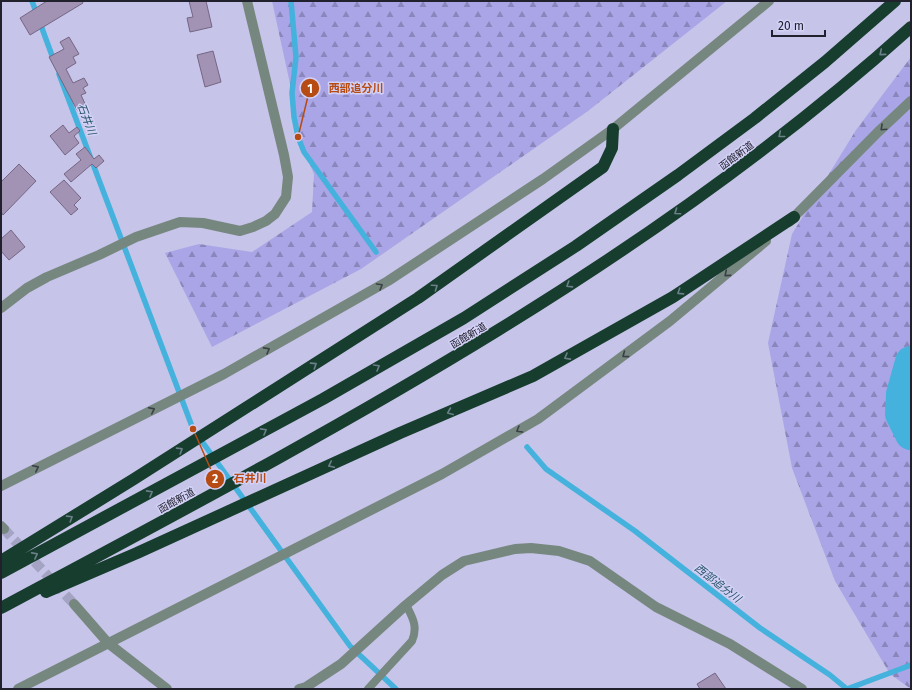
<svg xmlns="http://www.w3.org/2000/svg" width="912" height="690" font-family="'Fira Sans','Noto Sans JP',sans-serif">
<style>
.forest{fill:url(#forest-firs)}
.lines{fill:none;stroke-linecap:round;stroke-linejoin:round}
.stream{stroke:#44b2dd;stroke-width:5.5}
.river{stroke:#44b2dd;stroke-width:32}
.building{fill:#a292b3;stroke:#756685}
.tertiary-tunnel{stroke:#a5a3c3;stroke-width:10;stroke-dasharray:10 5;stroke-linecap:butt}
.service{stroke:#76877f;stroke-width:8}
.minor{stroke:#76877f;stroke-width:10}
.tertiary{stroke:#76877f;stroke-width:10}
.motorway{stroke:#173d2f;stroke-width:12}
.oneway{stroke:#6c8089}
.oneway2{stroke:#3b3f46}
.labels{text-anchor:middle;stroke-width:3;stroke-linejoin:round;paint-order:stroke}
.street-label{font-size:10px;fill:#21202d;stroke:#d3d1f6}
.water-label{font-size:11px;font-style:italic;fill:#285668;stroke:#d3d1f6}
.leader{fill:none;stroke:#b64b14;stroke-width:1.5}
.callout-dot{fill:#b64b14;stroke:#d3d1f6;stroke-width:1.5}
.mark-label{font-size:12px;text-anchor:middle;font-weight:bold;fill:#fff}
.callout-label{font-size:11px;text-anchor:middle;font-weight:bold;fill:#b64b14;stroke:#d3d1f6;stroke-width:3;stroke-linejoin:round;paint-order:stroke}
</style>
<defs>
<pattern id="forest-firs" width="22" height="20" patternUnits="userSpaceOnUse"><rect width="22" height="20" fill="#aaa5e6"/><path d="M5 1l3.5 6h-7zM16 11l3.5 6h-7z" fill="#8a86bb"/></pattern>
</defs>
<rect width="100%" height="100%" fill="#c6c4e8"/>
<!-- forest -->
<path class="forest" d="M272,1H727L588,111L361,269L212,347L165,253L199,244L252,252L312,212L314,174L298,137L294,117L292,93Z
M911,57V689L890,674L835,581L792,468L768,343L792,234L856,130Z"/>
<g class="lines">
<!-- stream -->
<path class="stream" d="M32,1L54,61
M291,1L296,57L292,93L294,117L298,137L304,152L376,252
M59,74L193,429L350,646L396,689
M527,447L546,469L635,531L760,628L830,675L847,689L911,665"/>
<!-- river -->
<path class="river" d="M911,362L902,394L901,414L911,434"/>
</g>
<!-- building -->
<path class="building" d="M47,1H82L83,3L30,35L20,18Z
M189,1H206L212,27L190,32L187,18L193,17Z
M69,37L79,54L73,57L76,63L66,69L73,83L84,78L88,85L83,88L86,93L81,95L86,106L77,110L49,57L64,49L60,42Z
M213,51L221,82L205,87L197,55Z
M63,125L69,133L77,127L80,131L74,136L79,143L65,155L50,136Z
M85,147L94,159L99,155L104,161L96,168L92,164L71,182L64,174L81,160L76,154Z
M19,164L36,181L3,215L1,212V182Z
M64,180L81,198L74,205L78,209L71,215L50,192Z
M11,230L25,247L9,260L1,251V239Z
M715,673L726,689H700L697,684Z"/>
<g class="lines">
<!-- tertiary-tunnel -->
<path class="tertiary-tunnel" d="M4,529L74,604"/>
<!-- service -->
<path class="service" d="M368,689L412,641C418,627 413,618 406,605"/>
<!-- minor -->
<path class="minor" d="M789,222L878,132L911,101
M1,486L224,374L388,281L543,179L613,129L769,1
M18,689L442,474L538,419L670,321L766,241"/>
<!-- tertiary -->
<path class="tertiary" d="M1,308L27,288L47,277L99,255L136,237L180,222L203,223L240,231L253,227L266,221L275,214L286,197L288,177L284,155L247,1
M1,526L4,529
M74,604L108,643L167,689
M299,689L306,687L341,664L406,605L442,575L464,561L515,549L531,548L559,551L590,561L656,607L730,644L802,689"/>
<!-- motorway -->
<path class="motorway" d="M1,561L134,479L418,298L603,167L612,148L613,129
M1,573L323,399L464,318L576,246L678,175L755,118L825,62L895,1
M46,592L137,553L400,433L533,376L673,297L794,217
M1,608C318,438 642,270 911,27"/>
</g>
<!-- one-way arrows -->
<defs><path id="oneway-chevron" d="M-2-3.5L2.5 0L-2 3.5" fill="none" stroke-width="1.6" stroke-linecap="round" stroke-linejoin="round"/></defs>
<g class="oneway">
<use href="#oneway-chevron" transform="translate(882 53) rotate(140)"/>
<use href="#oneway-chevron" transform="translate(781 135) rotate(141)"/>
<use href="#oneway-chevron" transform="translate(677 212) rotate(145)"/>
<use href="#oneway-chevron" transform="translate(569 285) rotate(148)"/>
<use href="#oneway-chevron" transform="translate(435 287) rotate(-35)"/>
<use href="#oneway-chevron" transform="translate(680 292) rotate(147)"/>
<use href="#oneway-chevron" transform="translate(567 357) rotate(151)"/>
<use href="#oneway-chevron" transform="translate(314 365) rotate(-33)"/>
<use href="#oneway-chevron" transform="translate(377 367) rotate(-30)"/>
<use href="#oneway-chevron" transform="translate(450 412) rotate(157)"/>
<use href="#oneway-chevron" transform="translate(264 431) rotate(-29)"/>
<use href="#oneway-chevron" transform="translate(180 450) rotate(-32)"/>
<use href="#oneway-chevron" transform="translate(331 465) rotate(155)"/>
<use href="#oneway-chevron" transform="translate(150 493) rotate(-29)"/>
<use href="#oneway-chevron" transform="translate(70 518) rotate(-32)"/>
<use href="#oneway-chevron" transform="translate(35 555) rotate(-28)"/>
</g>
<g class="oneway2">
<use href="#oneway-chevron" transform="translate(883 128) rotate(137)"/>
<use href="#oneway-chevron" transform="translate(727 274) rotate(140)"/>
<use href="#oneway-chevron" transform="translate(380 286) rotate(-30)"/>
<use href="#oneway-chevron" transform="translate(267 350) rotate(-29)"/>
<use href="#oneway-chevron" transform="translate(625 355) rotate(143)"/>
<use href="#oneway-chevron" transform="translate(152 410) rotate(-26)"/>
<use href="#oneway-chevron" transform="translate(519 430) rotate(150)"/>
<use href="#oneway-chevron" transform="translate(36 468) rotate(-27)"/>
</g>
<g class="labels">
<!-- street labels -->
<g class="street-label">
<text transform="translate(736 155) rotate(-37)" y="4">函館新道</text>
<text transform="translate(468 335) rotate(-31)" y="4">函館新道</text>
<text transform="translate(176 500) rotate(-29)" y="4">函館新道</text>
</g>
<!-- water labels -->
<g class="water-label">
<text transform="translate(87 119) rotate(69)" y="4">石井川</text>
<text transform="translate(718 583) rotate(38)" y="4">西部追分川</text>
</g>
</g>
<!-- callouts -->
<path class="leader" d="M298 137L310 88M193 429L215 479"/>
<g class="callout-dot">
<circle cx="298" cy="137" r="4"/>
<circle cx="193" cy="429" r="4"/>
<circle cx="310" cy="88" r="10"/>
<circle cx="215" cy="479" r="10"/>
</g>
<g class="mark-label">
<text x="310" y="93">1</text>
<text x="215" y="483">2</text>
</g>
<g class="callout-label">
<text x="356" y="92">西部追分川</text>
<text x="250" y="482">石井川</text>
</g>
<!-- border -->
<rect width="912" height="690" fill="none" stroke="#21202d" stroke-width="4"/>
<!-- scale -->
<path d="M772 30v6h53v-6" fill="none" stroke="#21202d" stroke-width="2"/>
<text x="778" y="30" font-size="12" fill="#21202d" stroke="#d3d1f6" stroke-width="3" paint-order="stroke">20 m</text>
</svg>
